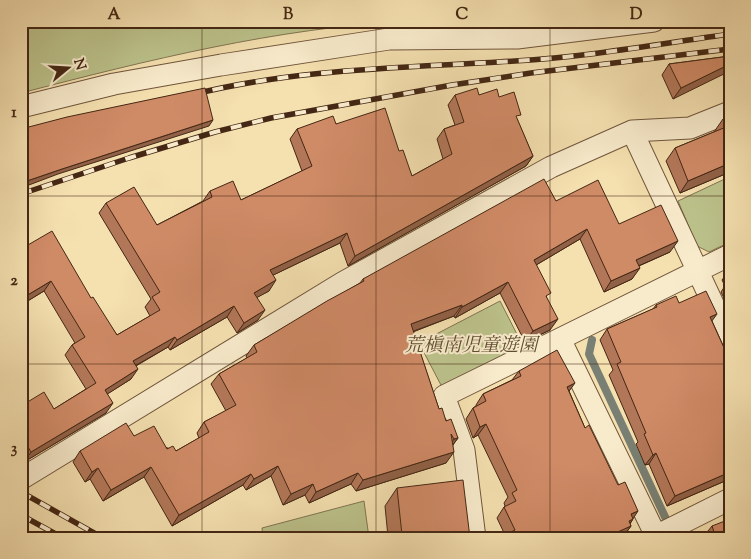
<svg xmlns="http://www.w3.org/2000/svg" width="751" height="559" font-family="'Sorts Mill Goudy','Noto Serif JP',serif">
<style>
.green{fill:#bcc28b;stroke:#807450}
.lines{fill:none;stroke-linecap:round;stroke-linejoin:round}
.stream{stroke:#798073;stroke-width:8}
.minor-casing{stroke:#70553b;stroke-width:23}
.minor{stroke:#f8ebcc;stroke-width:21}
.rail-casing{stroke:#442714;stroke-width:5.5}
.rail{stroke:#f8ebcc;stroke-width:4;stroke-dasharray:11;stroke-linecap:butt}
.wall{fill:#b27758;stroke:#442714}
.shaded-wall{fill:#916147;stroke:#442714}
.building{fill:#cf8a66;stroke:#442714}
.grid{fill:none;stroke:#442714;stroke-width:1;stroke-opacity:0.55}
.labels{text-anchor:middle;stroke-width:4;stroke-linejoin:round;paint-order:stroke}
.park-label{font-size:19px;font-style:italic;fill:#624e32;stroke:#f8ebcc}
.neatline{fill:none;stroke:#442714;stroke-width:2}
.grid-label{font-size:16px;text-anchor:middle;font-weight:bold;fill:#442714}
</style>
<rect width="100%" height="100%" fill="#f5e0b0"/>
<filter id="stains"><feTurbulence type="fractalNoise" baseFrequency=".004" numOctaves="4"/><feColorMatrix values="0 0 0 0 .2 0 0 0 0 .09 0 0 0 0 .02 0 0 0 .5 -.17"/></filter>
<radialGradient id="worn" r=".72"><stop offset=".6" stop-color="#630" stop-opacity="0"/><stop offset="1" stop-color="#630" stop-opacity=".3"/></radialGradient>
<!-- green -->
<path class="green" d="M21,21H408C277,28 148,60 21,93Z
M476,21H552L517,31Z
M729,177L730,242L709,252L697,246L678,201Z
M500,301L523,346L442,387L419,343Z
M364,501L369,538H263L262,528Z"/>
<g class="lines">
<!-- stream -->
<path class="stream" d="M592,340L589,354L666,519"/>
<defs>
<path id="minor" d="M21,107L114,84L221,65L389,39L517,38L654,21
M632,131L730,340
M560,339L657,538
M21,479L342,283L551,167L632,131L690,128L730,112
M475,538L464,450L444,396L730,255
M652,538L730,499"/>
</defs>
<!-- minor casing -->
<use href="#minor" class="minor-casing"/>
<!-- minor -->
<use href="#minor" class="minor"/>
<defs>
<path id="rail" d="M191,95C297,68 407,68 515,61C587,57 659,44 730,34
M21,194L129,158L215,132L271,118L452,85L531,73L730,49
M21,492L103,538
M21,515L63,538"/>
</defs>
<!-- rail casing -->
<use href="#rail" class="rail-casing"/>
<!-- rail -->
<use href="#rail" class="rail"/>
</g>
<!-- wall -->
<path class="wall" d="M730,56L673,99L662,75L669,64Z
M455,95H479L499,97L517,119L533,156L526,166L348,266L340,243L273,275L269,291L257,297L258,320L237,333L227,317L170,350L168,347L136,366L131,379L107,394L106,413L24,462L21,457V406L54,409L86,389L65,355L72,345L75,343L44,291L21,305V249L91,298L117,335L150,316L145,307L151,299L99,213L106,203L157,225L203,201L210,191L241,200L302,171L290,139L297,129L336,124L399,151L412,176L443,159L437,139L444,129L455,125L448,105Z
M730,116V172L680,193L666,161L675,148L714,132L723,119Z
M556,201L619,224L670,252L639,266L632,279L604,292L580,239L536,265L547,299L550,330L525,342L500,293L455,318L454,316L413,332L439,409L458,438L453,445L446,463L356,491L351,484L309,503L305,495L283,505L271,476L246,490L243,485L172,526L144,477L103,501L90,479L85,482L73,462L80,451L134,436L176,451L199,438L197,433L204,422L226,411L211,384L219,374L247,358L246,356L254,345L360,283L363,279Z
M730,269V310L721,292L725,286L722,280Z
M679,303L712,321L730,361V487H728L725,481L667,506L649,464L645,465L636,444L638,442L609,375L613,370L600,340L607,329L653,309L656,305Z
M519,371L569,391L585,428L633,519L630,524L631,526L623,537L622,538H500L505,535L497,518L504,507L505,506L504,503L508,497L478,435L473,438L466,419L473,408L476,406V405L483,394L512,380Z
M397,488L470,538L388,537L385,506Z
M712,526L730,538H705L704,536Z"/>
<!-- shaded-wall -->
<path class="shaded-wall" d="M730,64V71L673,99L681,88Z
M213,120L209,126L58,174L21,188V183L62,169Z
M533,156L526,166L348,266L355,256Z
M730,163V172L680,193L688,181Z
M587,229L580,239L526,271L534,260Z
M347,233L340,243L263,280L270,270Z
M678,241L670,252L629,270L636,260Z
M640,268L632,279L604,292L611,281Z
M276,280L269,291L247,303L254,293Z
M51,281L44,291L21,305V299Z
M508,282L500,293L455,318L462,307Z
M462,305L454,316L403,335L411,324Z
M234,306L227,317L170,350L177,340Z
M265,310L258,320L237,333L244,323Z
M717,314L709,325L710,317Z
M558,319L550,330L525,342L533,331Z
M175,337L168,347L126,371L133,361Z
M138,369L131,379L98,400L105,390Z
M575,383L567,394V387Z
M113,403L106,413L24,462L31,452Z
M486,424L478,435L473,438L480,427Z
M458,438L450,448L446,450L454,439Z
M454,452L446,463L356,491L363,480Z
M656,453L649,464L645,465L653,455Z
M278,466L271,476L246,490L254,479Z
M151,467L144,477L103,501L111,490Z
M98,468L90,479L85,482L92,472Z
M730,472V475L725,481L667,506L675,496Z
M358,473L351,484L309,503L316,492Z
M251,474L243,485L172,526L179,515Z
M313,484L305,495L283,505L291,494Z
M638,511L627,528L631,526L623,537L609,538L631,514Z
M610,533L606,538H597Z"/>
<!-- building -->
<path class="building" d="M730,56V64L681,88L669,64Z
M205,88L213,120L62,169L21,183V129L67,117Z
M477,88L479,95L497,89L499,97L514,92L521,115L516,116L533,156L355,256L347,233L270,270L276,280L254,293L265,310L244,323L234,306L177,340L175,337L133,361L138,369L105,390L113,403L31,452L21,435V406L44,392L54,409L96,383L72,345L85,337L51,281L21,299V249L52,231L91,298L93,297L117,335L160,310L152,297L160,292L106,203L134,187L157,225L212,197L210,191L233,181L241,200L312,166L297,129L333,116L336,124L385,108L399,151L403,150L412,176L452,154L444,129L464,122L455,95Z
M730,116V163L688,181L675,148L726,127L723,119Z
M544,179L556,201L598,180L619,224L661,205L678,241L636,260L640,268L611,281L587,229L534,260L551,293L546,296L558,319L533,331L508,282L462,307V305L411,324L439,409L442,408L446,421L451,419L458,438L454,439L451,434L454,452L363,480L358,473L316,492L313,484L291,494L278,466L254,479L251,474L179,515L151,467L111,490L98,468L92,472L80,451L126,423L134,436L154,426L167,449L173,446L176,451L209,432L204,422L236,405L219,374L257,352L254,345L327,301L364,281L363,279Z
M706,291L717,314L710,317L730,361V472L675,496L656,453L653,455L644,434L646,433L617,364L621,362L607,329L657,307L656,305L676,296L679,303Z
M557,350L575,383L567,387L585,428L589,425L618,485L625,482L638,511L631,514L633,519L629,521L631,526L611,535L610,533L597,538H501V537L515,530L504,507L516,501L512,493L517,490L486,424L480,427L473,408L486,401L483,394L521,376L519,371Z
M463,480L470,538H383L402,535L397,488Z
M730,519V538H716L712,526Z"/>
<!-- grid -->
<path class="grid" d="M202,21V538M376,21V538M550,21V538M21,196H730M21,364H730"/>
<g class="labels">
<!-- park labels -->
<g class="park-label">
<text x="471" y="351">荒槇南児童遊園</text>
</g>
</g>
<!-- margin -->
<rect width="751" height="559" fill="none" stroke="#f5e0b0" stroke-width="55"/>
<!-- north arrow -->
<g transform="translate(68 68) rotate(72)" stroke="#f8ebcc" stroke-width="4" paint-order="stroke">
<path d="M0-4L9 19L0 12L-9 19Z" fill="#442714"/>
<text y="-8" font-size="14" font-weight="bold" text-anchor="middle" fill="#442714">N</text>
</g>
<rect x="28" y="28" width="696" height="504" class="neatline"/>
<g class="grid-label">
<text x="114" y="19">A</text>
<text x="288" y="19">B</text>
<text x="462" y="19">C</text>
<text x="636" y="19">D</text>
<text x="14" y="117">1</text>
<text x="14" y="285">2</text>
<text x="14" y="453">3</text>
</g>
<rect width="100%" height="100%" filter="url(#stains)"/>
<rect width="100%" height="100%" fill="url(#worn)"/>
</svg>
